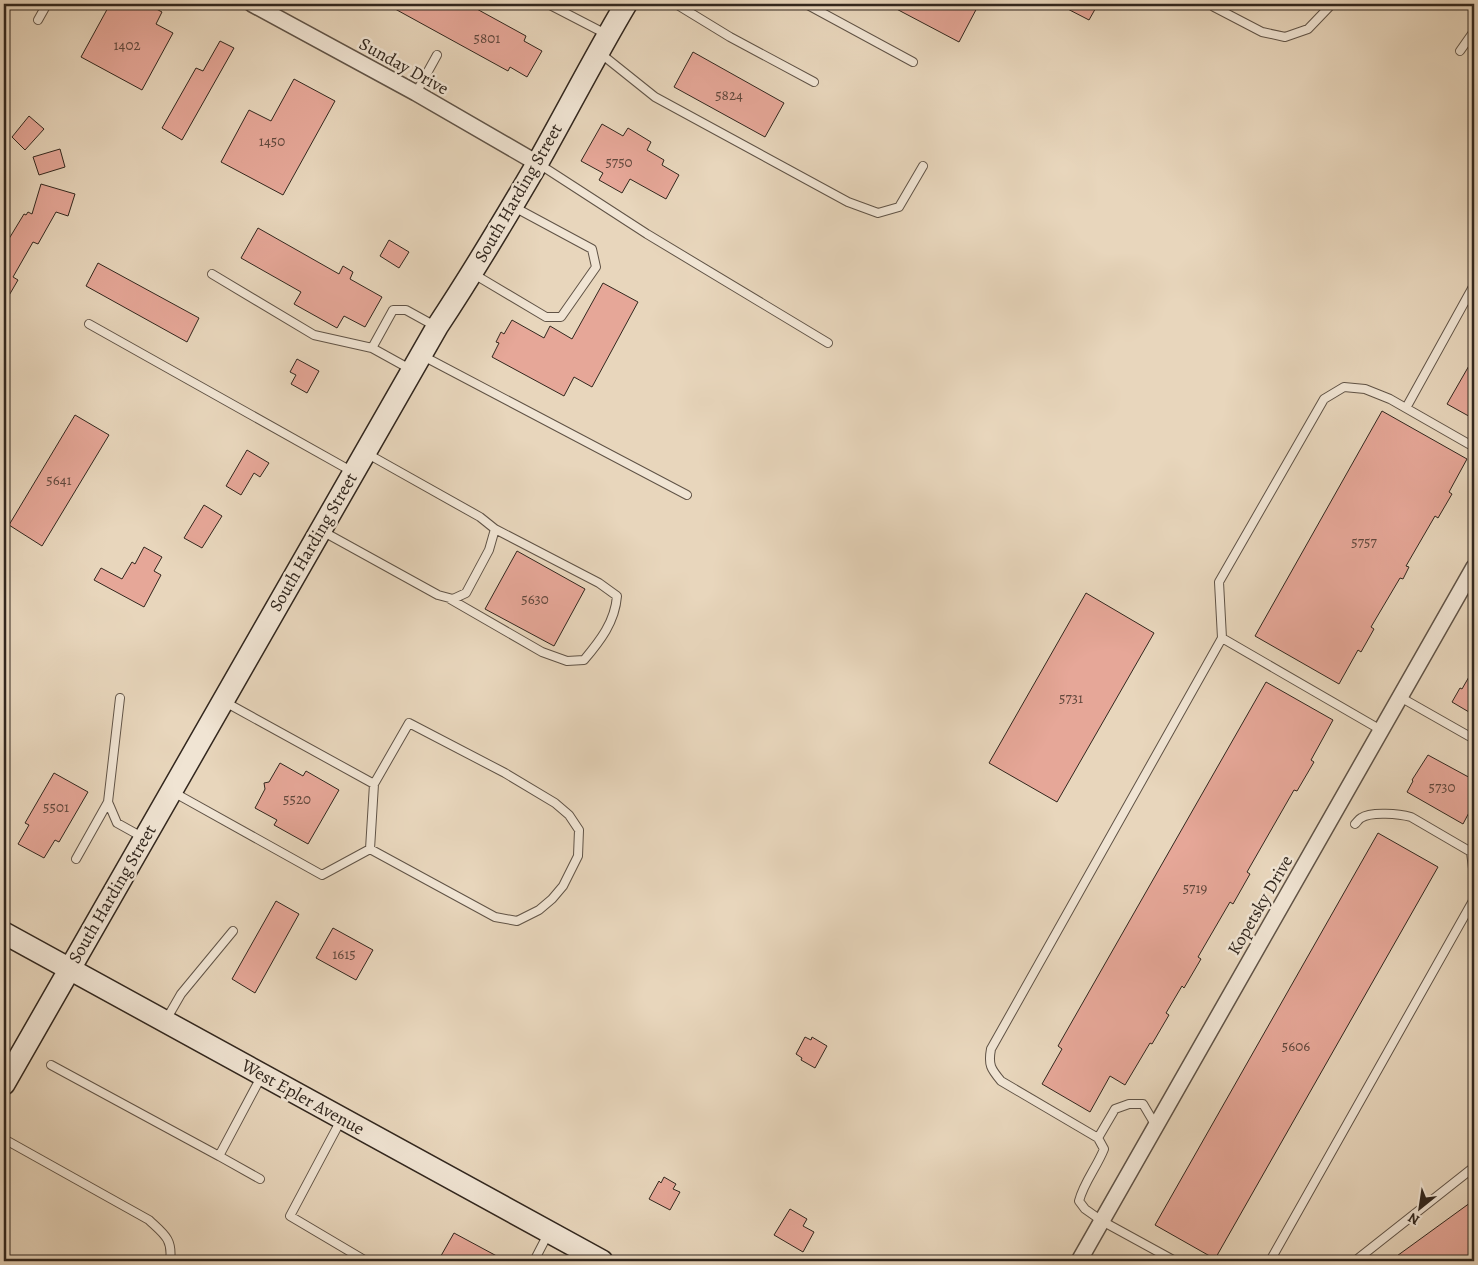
<svg xmlns="http://www.w3.org/2000/svg" width="1478" height="1265" font-family="Alegreya,serif">
<style>
.building{fill:#e6a798;stroke:#32271e}
.lines{fill:none;stroke-linecap:round;stroke-linejoin:round}
.lane-casing{stroke:#605346;stroke-width:10}
.street-casing{stroke:#605346;stroke-width:18}
.secondary-casing{stroke:#32271e;stroke-width:24}
.lane{stroke:#f0e4d3;stroke-width:8}
.street{stroke:#f0e4d3;stroke-width:15}
.secondary{stroke:#f0e4d3;stroke-width:21}
.labels{text-anchor:middle;stroke-width:5;stroke-linejoin:round;paint-order:stroke}
.number-label{font-size:15px;fill:#5f473c}
.street-label{font-size:18px;fill:#32271e;stroke:#f0e4d3}
</style>
<rect width="100%" height="100%" fill="#e8d6bc"/>
<filter id="stains"><feTurbulence type="fractalNoise" baseFrequency=".004" numOctaves="4"/><feColorMatrix values="0 0 0 0 .2 0 0 0 0 .09 0 0 0 0 .02 0 0 0 .5 -.17"/></filter>
<radialGradient id="worn" r=".72"><stop offset=".6" stop-color="#630" stop-opacity="0"/><stop offset="1" stop-color="#630" stop-opacity=".3"/></radialGradient>
<!-- building -->
<path class="building" d="M110,4H147L162,12L156,24L173,33L142,90L81,57Z
M386,4H478L475,8L526,36L524,41L542,51L527,77L510,67L508,71Z
M887,4H979L959,42Z
M1058,4H1098L1089,20Z
M220,41L234,48L182,140L162,128L196,68L203,71Z
M693,52L784,103L765,137L674,87Z
M294,79L335,101L283,195L221,162L249,110L271,121Z
M29,116L44,129L25,150L12,137Z
M602,124L623,136L628,128L651,142L647,150L664,160L662,165L679,175L666,199L630,179L622,193L599,180L603,173L581,161Z
M60,149L65,167L39,175L33,157Z
M41,184L75,194L68,216L56,212L38,244L33,242L13,277L18,280L4,304V247L24,214L26,215L28,212L32,214Z
M258,228L339,274L343,266L353,272L350,279L382,297L365,327L344,316L337,328L294,304L301,292L241,258Z
M389,240L409,252L399,268L380,256Z
M98,263L199,318L187,342L86,286Z
M603,283L638,302L592,387L574,377L564,396L492,357L499,343L496,342L501,332L504,334L512,320L544,338L550,326L572,339Z
M1474,357V419L1447,404Z
M297,359L319,371L307,393L291,384L296,375L290,372Z
M1382,411L1467,459L1449,492L1452,494L1438,518L1435,516L1406,566L1409,567L1403,579L1400,578L1371,627L1374,629L1361,652L1358,650L1339,684L1255,636Z
M75,415L109,435L42,546L9,525Z
M247,450L269,463L260,477L254,473L241,495L226,486Z
M204,505L222,516L202,548L184,538Z
M144,547L162,557L154,571L161,575L144,607L94,580L101,568L122,579L132,562L135,564Z
M517,551L585,589L554,646L485,609Z
M1086,593L1154,633L1057,802L989,763Z
M1474,668V715L1452,702L1460,688L1462,689Z
M1266,682L1333,720L1311,760L1314,762L1297,791L1294,790L1247,872L1250,874L1233,904L1230,902L1198,957L1201,959L1184,988L1182,986L1166,1013L1169,1015L1152,1044L1150,1043L1125,1085L1110,1076L1090,1112L1042,1084L1062,1049L1058,1046Z
M1428,755L1474,780V803L1463,824L1407,792L1413,781L1412,780Z
M280,763L303,776L306,771L339,790L308,844L274,825L277,820L255,808L265,789L264,783L269,782Z
M54,773L88,792L59,842L55,840L44,858L18,844L29,825L25,823Z
M1378,833L1438,867L1215,1259L1155,1225Z
M276,901L299,914L255,993L232,979Z
M333,928L373,950L356,980L316,958Z
M805,1037L811,1040L812,1037L827,1046L815,1068L801,1060L802,1058L796,1054Z
M664,1177L676,1184L673,1189L680,1192L670,1210L649,1199L659,1181L661,1183Z
M1474,1200V1261H1390Z
M790,1209L807,1219L803,1226L814,1232L803,1252L774,1235Z
M454,1233L506,1261H438Z"/>
<g class="lines">
<defs>
<path id="lane" d="M548,4L606,34
M676,4L730,37L814,82
M806,4L913,62
M1210,4L1214,7L1262,32L1285,37L1308,29L1332,4
M38,20L47,4
M1460,51L1474,31
M600,53L655,97L848,202L878,213L899,207L923,166
M416,93L437,55
M539,164L647,234L828,343
M472,273L546,317H561L596,267L592,249L514,207
M212,274L314,335L372,348
M89,324L353,472
M423,356L687,495
M410,369L372,348L393,310H406L435,326
M1406,408L1474,285
M322,531L438,595L453,599L466,593L489,550L495,529L480,517L366,453
M450,599L542,652L567,661L584,660C600,641 615,622 617,596L599,583L495,529
M1222,638L1219,582L1324,399L1344,387L1365,389L1390,399L1474,447
M1400,697L1474,739
M120,698L108,802L117,823L144,838
M173,792L322,875L370,849L495,917L517,921L539,910L552,899L563,886L578,856L579,830L569,815L555,803L505,773L409,723L374,784L225,702
M1355,824C1357,822 1359,819 1361,818C1371,811 1400,814 1411,817L1471,852
M1474,846L1471,852L1474,877
M370,849L374,784
M76,859L108,802
M166,1020L181,994L233,931
M51,1065L219,1156L261,1077
M341,1120L290,1216L366,1261
M1098,1138L1115,1109L1129,1104H1143L1156,1126
M4,1139L149,1220C164,1234 173,1239 170,1261
M219,1156L260,1179
M534,1261L548,1234
M1175,1261L1102,1221L1085,1209L1079,1201C1084,1182 1097,1167 1104,1149L1098,1138L1001,1081C991,1069 988,1065 991,1049L1222,638L1381,730
M1270,1261L1474,899
M1355,1261L1474,1167"/>
<path id="street" d="M252,4L416,93L537,163
M1079,1261L1474,567"/>
<path id="secondary" d="M4,933L602,1261
M4,1084L437,327C472,274 505,219 537,164C567,111 595,56 626,4"/>
</defs>
<!-- lane casing -->
<use href="#lane" class="lane-casing"/>
<!-- street casing -->
<use href="#street" class="street-casing"/>
<!-- secondary casing -->
<use href="#secondary" class="secondary-casing"/>
<!-- lane -->
<use href="#lane" class="lane"/>
<!-- street -->
<use href="#street" class="street"/>
<!-- secondary -->
<use href="#secondary" class="secondary"/>
</g>
<g class="labels">
<!-- number labels -->
<g class="number-label">
<text x="487" y="43">5801</text>
<text x="127" y="50">1402</text>
<text x="729" y="100">5824</text>
<text x="272" y="146">1450</text>
<text x="619" y="167">5750</text>
<text x="59" y="485">5641</text>
<text x="1364" y="547">5757</text>
<text x="535" y="604">5630</text>
<text x="1071" y="703">5731</text>
<text x="1442" y="792">5730</text>
<text x="297" y="804">5520</text>
<text x="56" y="812">5501</text>
<text x="1195" y="893">5719</text>
<text x="344" y="959">1615</text>
<text x="1296" y="1051">5606</text>
</g>
<!-- street labels -->
<g class="street-label">
<text transform="translate(404 66) rotate(29)" y="6">Sunday Drive</text>
<text transform="translate(518 193) rotate(-60)" y="6">South Harding Street</text>
<text transform="translate(313 542) rotate(-60)" y="6">South Harding Street</text>
<text transform="translate(112 894) rotate(-60)" y="6">South Harding Street</text>
<text transform="translate(1260 905) rotate(-60)" y="6">Kopetsky Drive</text>
<text transform="translate(303 1097) rotate(29)" y="6">West Epler Avenue</text>
</g>
</g>
<!-- margin -->
<rect width="1478" height="1265" fill="none" stroke="#e8d6bc" stroke-width="20"/>
<rect x="5" y="5" width="1468" height="1255" fill="none" stroke="#32271e" stroke-width="2.5"/>
<rect x="10" y="10" width="1458" height="1245" fill="none" stroke="#32271e"/>
<!-- north arrow -->
<g transform="translate(1420 1208) rotate(210)" stroke="#f0e4d3" stroke-width="4" paint-order="stroke">
<path d="M0-4L9 19L0 12L-9 19Z" fill="#32271e"/>
<text y="-8" font-size="14" font-weight="bold" text-anchor="middle" fill="#32271e">N</text>
</g>
<rect width="100%" height="100%" filter="url(#stains)"/>
<rect width="100%" height="100%" fill="url(#worn)"/>
</svg>
